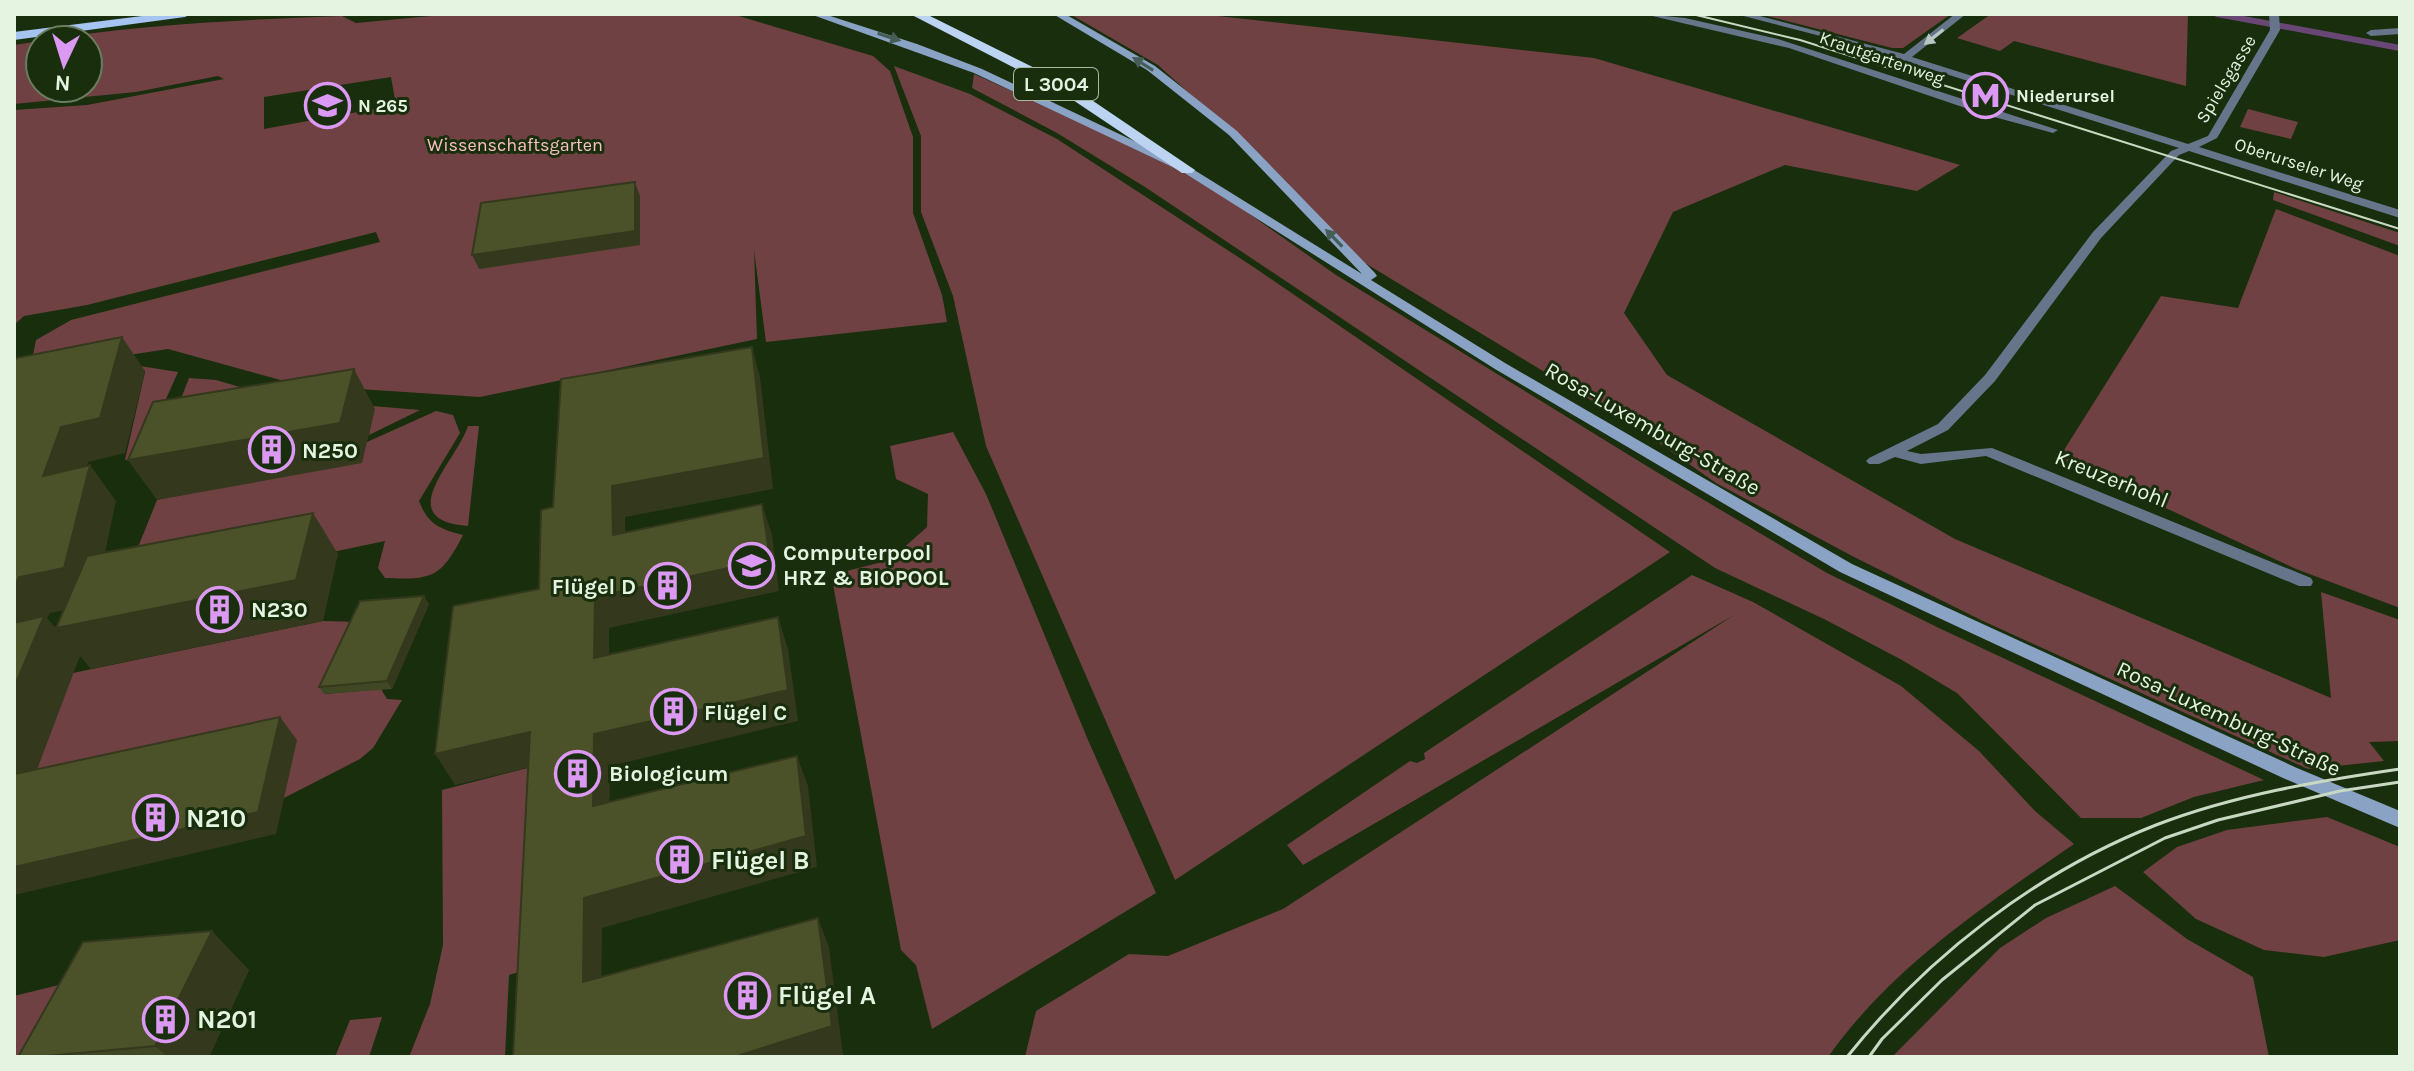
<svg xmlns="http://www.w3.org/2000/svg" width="2414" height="1071" font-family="Karla,sans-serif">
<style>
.green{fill:#704143;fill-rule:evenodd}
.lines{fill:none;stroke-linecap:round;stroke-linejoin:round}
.stream{stroke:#684774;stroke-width:6}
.minor{fill:#66758a;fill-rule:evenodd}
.secondary{fill:#8aa2c3;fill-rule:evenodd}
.primary{fill:#a5c4ef;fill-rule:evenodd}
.trunk{fill:#bcd3f2;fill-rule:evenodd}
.tram-far1{stroke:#c8d8c3;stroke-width:2}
.tram{stroke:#c8d8c3;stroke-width:3}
.wall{fill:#404724}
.shaded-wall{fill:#34391d}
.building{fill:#4b522a;stroke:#34391d;stroke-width:2}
.oneway{fill:#465c56}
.oneway2{fill:#b9c8c2}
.labels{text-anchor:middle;stroke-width:6;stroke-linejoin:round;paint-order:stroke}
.far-street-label{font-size:18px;fill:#e5f4e0;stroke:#182e0d}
.far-poi-label{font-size:18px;font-weight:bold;fill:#e5f4e0;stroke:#182e0d;text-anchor:start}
.far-park-label{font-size:18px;fill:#fac0c2;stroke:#182e0d}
.shield{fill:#182e0d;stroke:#a8b9a1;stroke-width:2}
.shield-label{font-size:20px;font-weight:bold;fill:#e5f4e0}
.street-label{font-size:22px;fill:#e5f4e0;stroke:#182e0d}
.poi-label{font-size:22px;font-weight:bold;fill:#e5f4e0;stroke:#182e0d;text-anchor:start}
.near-poi-label{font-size:26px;font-weight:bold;fill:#e5f4e0;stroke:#182e0d;text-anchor:start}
</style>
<rect width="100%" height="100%" fill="#182e0d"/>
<!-- green -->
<path class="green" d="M453,14H732L873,56L890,71L913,137V213L942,295L947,322L766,342L754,250L757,339L480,397L299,385L168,349L63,365L33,355L36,340L71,320L380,242L376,232L87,305L24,316L14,325V110L87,105L224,79L218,76L136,92L14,104V45L40,41V88H88V40H45C144,24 242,20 342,16L356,23ZM391,77L396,105L264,129V97Z
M1070,14H1200L1594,58L1960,165L1917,191L1785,165L1673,212L1624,313L1667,375L1955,539L2331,698L2321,592L2400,620V741L2369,742L2384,761L2308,769L1983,621L1854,557L1716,483L1645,433L1365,263L1233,133L1158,65Z
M1759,14H1951L1903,48H1892Z
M1991,14H2188L2186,86L2014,41L2000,51L1957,38Z
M894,66L970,94L1057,139L1255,268L1670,552L1175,880L986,446L953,296L921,212V136Z
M974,74L1187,170L1336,275L1650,468L1827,573L1939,628L2264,780L2194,797L2141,818H2081L1957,693L1902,660L1824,619L1715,568L1145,187L1057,133L972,88Z
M2248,109L2298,122L2291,139L2240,127Z
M2274,192L2400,233V246L2273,200Z
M2276,209L2400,256V608L2296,569L2059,458L2161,296L2238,308Z
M140,366L178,372L162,408L131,459L125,460L145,372Z
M189,378L216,380L277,398L420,410L369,435L374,409L157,461Z
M436,411L453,415L460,433L419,501C428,524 439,529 463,535C441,578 432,580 385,578L378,568L385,541L118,597L157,500L367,442Z
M468,426H479L468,526C390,520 457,461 468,426Z
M953,432L986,494L1088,740L1156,893L932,1029L916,965L901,950L832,579L839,573L890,560L927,527L928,494L896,479L890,446Z
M1692,575L1753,602L1901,686L1979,751L2035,811L2074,844C1984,906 1892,967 1828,1057H1025L1036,1011L1129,954L1168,956L1283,909L1734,615L1303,865L1287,845L1410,761L1417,763L1425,759L1424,753Z
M323,621L359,622L325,694L381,689L387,699L402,700L373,748L360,759L284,798L23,806L73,673Z
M547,763L538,966L509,975L505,1057H409L430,1004L443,945L442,790Z
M2327,817L2400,847V940L2324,957L2264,950L2196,919L2143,872L2177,847L2227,830Z
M2115,886L2187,939L2253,977L2269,1057H1892L2000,948L2046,918Z
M124,969L81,1057H14V996Z
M382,1017L369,1057H335L350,1020Z"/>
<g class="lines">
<!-- stream -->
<path class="stream" d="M2217,14L2400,48"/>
<!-- minor -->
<path class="minor" d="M1644,14L1685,18L1778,39L2058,130L2053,133L1983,114L1789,48Z
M1736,14H1752L1904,54L1955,14H1966L1912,57L2188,144L2208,136L2270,30L2269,14H2279L2280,30L2217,138L2199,147L2400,210V218L2189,151L2179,155L2101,238L1995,381L1948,430L1907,451L1921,454L1992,448L2311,578L2313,582L2311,586H2299L1986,456L1921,464L1895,457L1879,464H1869L1866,461L1869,458L1938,424L1985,375L2093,232L2171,151L2179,148L1855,45Z
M2400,28V34L2371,36L2366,33L2371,30Z"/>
<!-- secondary -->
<path class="secondary" d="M810,14H824L917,44L982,69L1191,168L1362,274L1229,135L1147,70L1053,14H1065L1155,66L1237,131L1375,273L1377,276L1371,280L1505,363L1852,564L2297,768L2400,811V828L2283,778L1840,572L1495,369L1183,172L974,73Z"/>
<!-- primary -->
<path class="primary" d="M158,14H191L185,17L14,40V32Z"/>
<!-- trunk -->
<path class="trunk" d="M910,14H926L1071,86L1195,170L1192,173H1182L1061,92Z"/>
<!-- tram-far1 -->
<path class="tram-far1" d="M1692,14L1800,40L2400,229"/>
<!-- tram -->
<path class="tram" d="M1847,1057C1927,957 2036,872 2156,825C2234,795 2318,781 2400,769
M1869,1057L1882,1039L1942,980L2035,905L2165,838L2218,820L2340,791L2400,782"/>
</g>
<!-- wall -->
<path class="wall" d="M429,604L392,689L324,694L319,687Z
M249,970L209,1057H18Z"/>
<!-- shaded-wall -->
<path class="shaded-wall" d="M635,182L640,196V245L479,269L472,255Z
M122,337L145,371L125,453L88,462L71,511L43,476L61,427Z
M752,347L760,377L773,489L625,517L626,566L613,535L612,486Z
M354,369L375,409L362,463L157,500L128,460Z
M90,465L116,501L94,604L50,613L47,618L80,656L23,806L14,808V583Z
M762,504L772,535L779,591L609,628V689L594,658L595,597Z
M313,513L338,554L323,621L91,669L56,628Z
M424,596L429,604L392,689L387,681Z
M778,617L788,649L798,721L610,766L609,837L593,806L594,734Z
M280,717L297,740L276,834L14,895V867Z
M530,732L548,763L455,785L435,754Z
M797,756L808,786L817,867L602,928L601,1011L583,982L584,898Z
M818,918L829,947L843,1055L836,1057H734Z
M212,931L249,970L209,1057H168L155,1046Z"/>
<!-- building -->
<path class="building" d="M635,182V231L472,255L481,203Z
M122,337L100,418L61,427L43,476L90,465L64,568L19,577L17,582L14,583V365L16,358Z
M752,347L764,458L612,486L613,535L762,504L770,559L595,597L594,658L778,617L788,690L594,734L593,806L797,756L806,836L584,898L583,982L818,918L832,1026L734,1057H513L530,732L435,754L453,606L539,589L541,510L553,507L561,379Z
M354,369L340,423L128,460L153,402Z
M313,513L296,580L56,628L87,556Z
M424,596L387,681L319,687L360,601Z
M44,616L14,688V623Z
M280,717L258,812L14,867L15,774Z
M212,931L155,1046L36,1057H18L83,942Z"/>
<!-- one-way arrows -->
<defs><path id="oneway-solid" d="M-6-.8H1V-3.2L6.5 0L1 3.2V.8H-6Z" transform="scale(2)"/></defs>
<g class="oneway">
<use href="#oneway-solid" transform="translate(889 37) rotate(18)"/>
<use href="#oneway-solid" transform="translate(1143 64) rotate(-148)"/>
<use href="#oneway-solid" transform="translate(1334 238) rotate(-134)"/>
</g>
<use class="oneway2" href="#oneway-solid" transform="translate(1934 37) rotate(142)"/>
<!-- icons -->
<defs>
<symbol id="metro-ring" viewBox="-11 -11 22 22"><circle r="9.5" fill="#182e0d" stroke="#dc99f4" stroke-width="1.5"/><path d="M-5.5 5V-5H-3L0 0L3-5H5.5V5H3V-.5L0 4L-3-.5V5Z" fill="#dc99f4"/></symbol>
<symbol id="university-ring" viewBox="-11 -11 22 22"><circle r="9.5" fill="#182e0d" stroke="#dc99f4" stroke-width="1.5"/><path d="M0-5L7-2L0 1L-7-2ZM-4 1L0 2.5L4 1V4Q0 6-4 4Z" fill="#dc99f4"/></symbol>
<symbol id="building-ring" viewBox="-11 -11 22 22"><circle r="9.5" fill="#182e0d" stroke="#dc99f4" stroke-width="1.5"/><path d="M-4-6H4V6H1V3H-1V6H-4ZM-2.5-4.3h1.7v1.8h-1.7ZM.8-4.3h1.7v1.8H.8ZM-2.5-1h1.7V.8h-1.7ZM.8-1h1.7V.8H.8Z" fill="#dc99f4"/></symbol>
</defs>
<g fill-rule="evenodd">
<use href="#metro-ring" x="1960" y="70" width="51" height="51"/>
<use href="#university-ring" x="302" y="80" width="51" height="51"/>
<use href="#building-ring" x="246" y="424" width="51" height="51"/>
<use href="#university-ring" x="726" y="540" width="51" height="51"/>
<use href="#building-ring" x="642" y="560" width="51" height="51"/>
<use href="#building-ring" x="194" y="584" width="51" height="51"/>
<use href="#building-ring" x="648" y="686" width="51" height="51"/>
<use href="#building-ring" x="552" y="748" width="51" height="51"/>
<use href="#building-ring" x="130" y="792" width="51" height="51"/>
<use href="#building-ring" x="654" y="834" width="51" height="51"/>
<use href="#building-ring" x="722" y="970" width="51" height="51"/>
<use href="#building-ring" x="140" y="994" width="51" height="51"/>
</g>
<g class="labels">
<!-- far-street labels -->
<g class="far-street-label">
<text transform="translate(1882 58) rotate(19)" y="6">Krautgartenweg</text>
<text transform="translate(2226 79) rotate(-59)" y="6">Spielsgasse</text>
<text transform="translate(2299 164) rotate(18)" y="6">Oberurseler Weg</text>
</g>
<!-- far-poi labels -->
<g class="far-poi-label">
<text x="2016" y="102">Niederursel</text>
<text x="358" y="112">N 265</text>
</g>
<!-- far-park labels -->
<g class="far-park-label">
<text x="515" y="151">Wissenschaftsgarten</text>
</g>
<!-- shield labels -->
<rect class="shield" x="1014" y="68" width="84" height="32" rx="6"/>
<g class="shield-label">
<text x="1056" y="91">L 3004</text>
</g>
<!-- street labels -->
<g class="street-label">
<text transform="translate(1653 428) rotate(30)" y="8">Rosa-Luxemburg-Straße</text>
<text transform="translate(2112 478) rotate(22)" y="8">Kreuzerhohl</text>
<text transform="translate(2229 718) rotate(25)" y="8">Rosa-Luxemburg-Straße</text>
</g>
<!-- poi labels -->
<g class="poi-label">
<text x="302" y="458">N250</text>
<text x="783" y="560">Computerpool<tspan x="783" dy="25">HRZ &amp; BIOPOOL</tspan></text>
<text x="636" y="594" text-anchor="end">Flügel D</text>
<text x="251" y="617">N230</text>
<text x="704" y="720">Flügel C</text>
<text x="609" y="781">Biologicum</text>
</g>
<!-- near-poi labels -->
<g class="near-poi-label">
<text x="186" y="827">N210</text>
<text x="711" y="869">Flügel B</text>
<text x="778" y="1004">Flügel A</text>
<text x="197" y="1028">N201</text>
</g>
</g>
<!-- border -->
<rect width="2414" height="1071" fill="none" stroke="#e5f4e0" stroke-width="32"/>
<!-- north arrow -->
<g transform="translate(64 64) rotate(184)"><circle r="38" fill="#182e0d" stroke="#6a7d61" stroke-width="2"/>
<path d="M0-6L14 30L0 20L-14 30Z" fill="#dc99f4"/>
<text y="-12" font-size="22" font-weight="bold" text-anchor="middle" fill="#e5f4e0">N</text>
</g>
</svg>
